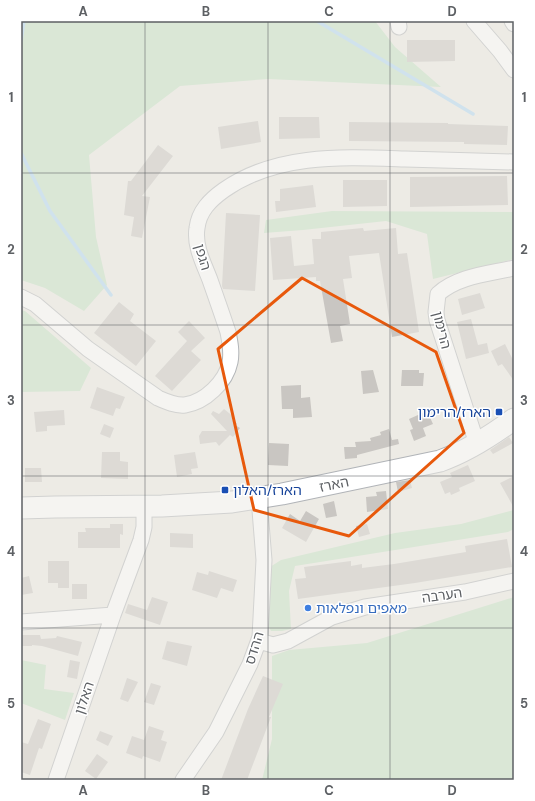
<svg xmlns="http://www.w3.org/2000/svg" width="535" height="801" font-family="'DM Sans','Noto Sans Hebrew',sans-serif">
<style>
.green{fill:#c4e2c4}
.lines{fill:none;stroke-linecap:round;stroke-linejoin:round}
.stream{stroke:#add7f6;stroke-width:3.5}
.building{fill:#c9c6c2}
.street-casing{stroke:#b2b5b8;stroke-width:17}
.secondary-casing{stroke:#b1b4b8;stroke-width:23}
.street{stroke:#fff;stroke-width:15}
.secondary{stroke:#fff;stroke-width:21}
.marked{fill:none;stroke:#e8590c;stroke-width:3;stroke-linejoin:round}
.grid{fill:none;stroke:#5d6064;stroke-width:1;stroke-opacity:0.55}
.transit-dot{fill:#1a4fb4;stroke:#fff;stroke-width:1.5}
.shop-dot{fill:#3f7fe0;stroke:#fff;stroke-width:1.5}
.labels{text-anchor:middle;stroke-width:3;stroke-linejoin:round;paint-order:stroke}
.street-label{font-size:14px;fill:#5d6064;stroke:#fff}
.transit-label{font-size:14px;fill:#164399;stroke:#fff;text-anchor:end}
.shop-label{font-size:14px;fill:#366cbe;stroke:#fff;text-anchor:start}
.neatline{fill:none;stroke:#5d6064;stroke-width:1.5}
.grid-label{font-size:13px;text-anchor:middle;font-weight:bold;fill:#5d6064}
</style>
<rect width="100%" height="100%" fill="#edebe5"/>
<!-- green -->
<path class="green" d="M21,21H375L395,47L441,87L268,79L180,86L89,155L96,237L107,285L84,311L45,288L21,280Z
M332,211L514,212V259L433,279L427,234L386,221L303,230L264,233L266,220Z
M21,310L25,311L91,368L80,391L21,392Z
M514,510V529L508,532L295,566L289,591L291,629L282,631H271L268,625L270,567L281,560L395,533L461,524Z
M514,597V780H262L272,739V656L289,650L367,643Z
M21,660L46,665L44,689L74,693L65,720L21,703Z"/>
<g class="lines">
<!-- stream -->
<path class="stream" d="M317,21L473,114
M21,41L24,21
M21,153L50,211L111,295"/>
</g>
<!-- building -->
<path class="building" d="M407,40H455V61L407,62Z
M279,117H319L320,138L279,139Z
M258,121L261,142L221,149L218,127Z
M349,122L448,123V124L508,126L507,145L464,144V142L349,141Z
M158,145L173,156L142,196L150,197L142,238L131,236L134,217L124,215L128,181H131Z
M507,176L508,205L410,207V177Z
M343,180H387V206L343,207Z
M313,185L316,207L276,212L275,201H280V189Z
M226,213L260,215L255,291L223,289L222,286Z
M363,228L364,231L396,228L398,254L407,253L419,332L392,337L379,253L349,256L352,278L343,279L350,324L340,326L343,341L331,343L320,281H316V277L273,280L270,238L291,236L294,266L314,264L312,239H321V232Z
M480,293L485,308L462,315L458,299Z
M119,302L134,314L130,321L156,341L136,366L94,333Z
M471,319L478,345L487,343L489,353L466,359L457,322Z
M189,321L205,338L191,351L201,360L172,391L155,376L187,341L178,332Z
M505,344L514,362V381L502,364L498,366L491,351Z
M373,370L379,392L363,394L361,371Z
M402,370H419V373H424L423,386H401Z
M301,385V398L310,397L312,417L293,418V409H282L281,386Z
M97,387L125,397L120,409L116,408L113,416L90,408Z
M224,409L234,417L232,420L237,424L235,425L240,428L233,437L230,435L219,446L216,442L200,444L199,436L202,431H227L211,414L213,411L219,414Z
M64,410L65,425L47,426V431L36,432L34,412Z
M427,411L433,424L423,428L426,436L414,441L410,430L413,429L409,419Z
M104,424L114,428L110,438L100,434Z
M389,429L392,440L398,439L399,444L357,455V458L345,459L344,447H356L355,442L371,441L370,438L381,435L380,432Z
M509,437L513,443L493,454L490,450Z
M269,443L289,444L288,466L268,465Z
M102,452H120V461L128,462V479L101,478Z
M195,452L198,468L191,469L192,474L177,477L174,455Z
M468,465L475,481L459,488L460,491L451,495L450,492L445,494L440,482L452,477L450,473Z
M25,468H41L42,482H25Z
M514,476V508L500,483Z
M410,480L412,488L398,492L396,482Z
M386,491L388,509L367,512L366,497L377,496L376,492Z
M334,501L337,516L326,518L323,504Z
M306,511L319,519L306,542L282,528L290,514L300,521Z
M110,524H123V535L120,534V548H78V532H86L85,528H110Z
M367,524L370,534L359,537L356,526Z
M170,533L193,534V548L170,547Z
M507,539L512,567L415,583L298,599L295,579L306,578L304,567L351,561V566L362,564V568L394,564L466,552L465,546Z
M48,561H69V588H58V583H48Z
M209,571L237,580L233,592L221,588L217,598L192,590L197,572L208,575Z
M29,576L33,593L21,595V578Z
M72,584H87V599H72Z
M152,597L168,602L160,625L125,613L128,604L147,610Z
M21,635H40L41,639L56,638L57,636L82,642L78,656L42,646L32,645V646H21Z
M167,641L192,646L187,666L162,659Z
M70,660L80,662L77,679L67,677Z
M263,676L283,684L269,717H271L247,780H221L248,709Z
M127,678L138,682L128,702L120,699Z
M151,683L161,686L154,705L144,702Z
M38,719L51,724L42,749L39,748L30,775L21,772V742L28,744Z
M149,726L164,731L161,740L167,742L160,762L143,756L142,759L126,753L132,736L144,740Z
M100,731L113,736L108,746L96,740Z
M97,754L108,762L96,779L85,771Z"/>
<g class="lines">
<defs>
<path id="street" d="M398,21L399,27
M474,21L500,51L514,70
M512,21L514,24
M21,297L35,304L88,349L158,398C167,402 176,406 185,405C205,402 226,382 230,362C232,352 230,342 228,332C222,314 216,297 210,280C204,264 194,246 197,228C199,211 210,200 224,190C277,153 343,157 405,159C441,160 478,161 514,162
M477,444L437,320L436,312L438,294C458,276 488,274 514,268
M21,622L113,615
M259,641L273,645L288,641L332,617L365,607L465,592L514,581
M56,780L113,615L141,540L144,527V507
M183,780L216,732L250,664L260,637L264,560L259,498"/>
<path id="secondary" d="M21,508L55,507L162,506L232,502L282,494L440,461C468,451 491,436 514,419"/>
</defs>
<!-- street casing -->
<use href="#street" class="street-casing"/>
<!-- secondary casing -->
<use href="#secondary" class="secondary-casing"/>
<!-- street -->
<use href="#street" class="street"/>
<!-- secondary -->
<use href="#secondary" class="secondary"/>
</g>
<!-- marked area -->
<path d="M0 0H535V801H0ZM302,278L436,352L464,433L349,536L254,510L218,349Z" fill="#edebe5" fill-opacity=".55" fill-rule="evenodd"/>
<path class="marked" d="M302,278L436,352L464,433L349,536L254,510L218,349Z"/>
<!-- grid -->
<path class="grid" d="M145,21V780M268,21V780M390,21V780M21,173H514M21,325H514M21,476H514M21,628H514"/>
<!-- markers -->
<g class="transit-dot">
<rect x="495" y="408" width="8" height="8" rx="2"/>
<rect x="221" y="486" width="8" height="8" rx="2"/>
</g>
<circle class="shop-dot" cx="308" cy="608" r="4"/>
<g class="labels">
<!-- street labels -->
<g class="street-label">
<text transform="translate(203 257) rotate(74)" y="5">הגפן</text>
<text transform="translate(442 330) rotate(76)" y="5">הרימון</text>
<text transform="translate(334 484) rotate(-12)" y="5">הארז</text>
<text transform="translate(442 595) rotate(-8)" y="5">הערבה</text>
<text transform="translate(254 648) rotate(-73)" y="5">ההדס</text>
<text transform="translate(84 698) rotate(-71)" y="5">האלון</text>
</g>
<!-- transit labels -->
<g class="transit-label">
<text x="491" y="417">הארז/הרימון</text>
<text x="233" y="495" text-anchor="start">הארז/האלון</text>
</g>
<!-- shop labels -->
<g class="shop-label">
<text x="316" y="613">מאפים ונפלאות</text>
</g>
</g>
<!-- border -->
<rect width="535" height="801" fill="none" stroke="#ffffff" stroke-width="44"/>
<rect x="22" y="22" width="491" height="757" class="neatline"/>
<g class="grid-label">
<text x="83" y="16">A</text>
<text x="206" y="16">B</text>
<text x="329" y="16">C</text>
<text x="452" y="16">D</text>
<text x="11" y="102">1</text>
<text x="524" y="102">1</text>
<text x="11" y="254">2</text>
<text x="524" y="254">2</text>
<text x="11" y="405">3</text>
<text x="524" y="405">3</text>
<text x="11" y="556">4</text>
<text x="524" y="556">4</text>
<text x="11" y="708">5</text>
<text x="524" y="708">5</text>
<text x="83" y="795">A</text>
<text x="206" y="795">B</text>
<text x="329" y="795">C</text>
<text x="452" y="795">D</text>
</g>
</svg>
